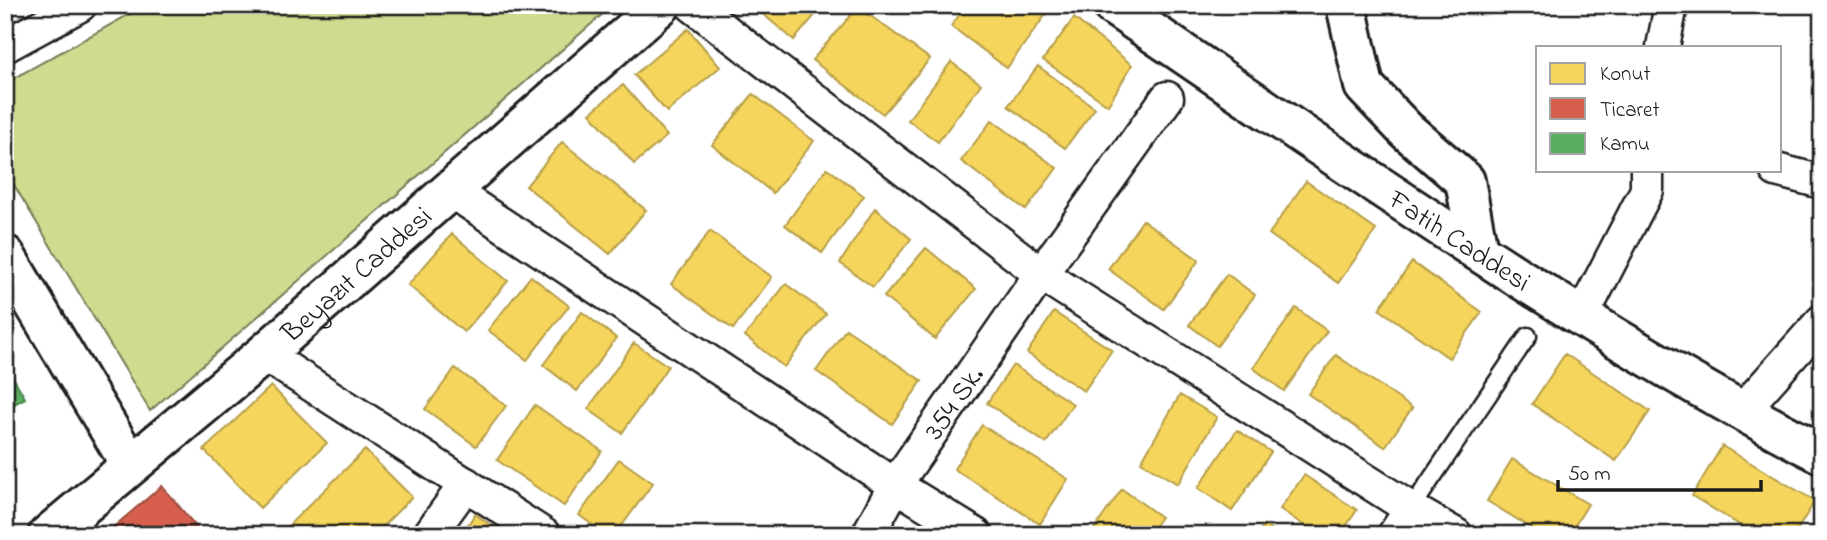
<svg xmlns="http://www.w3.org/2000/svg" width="1827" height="540" font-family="'Indie Flower',sans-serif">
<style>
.green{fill:#cedc90;stroke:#757c56;stroke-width:2}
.homes{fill:#f6d55c;stroke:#b59e49;stroke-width:2}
.shops{fill:#d6604d;stroke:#9e4c3e;stroke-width:2}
.public{fill:#5aae61;stroke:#47824c;stroke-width:2}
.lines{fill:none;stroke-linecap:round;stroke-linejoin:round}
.service-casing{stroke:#1c1c1c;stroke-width:21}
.minor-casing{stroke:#1c1c1c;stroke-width:37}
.tertiary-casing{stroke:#1c1c1c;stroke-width:44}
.service{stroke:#fff;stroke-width:16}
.minor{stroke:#fff;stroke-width:32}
.tertiary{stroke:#fff;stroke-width:38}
.labels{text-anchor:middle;stroke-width:7;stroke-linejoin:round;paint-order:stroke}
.street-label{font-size:28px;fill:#1c1c1c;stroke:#fff}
</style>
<rect width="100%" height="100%" fill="#fff"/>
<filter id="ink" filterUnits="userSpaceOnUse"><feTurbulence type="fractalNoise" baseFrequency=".0143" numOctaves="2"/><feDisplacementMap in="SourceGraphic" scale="14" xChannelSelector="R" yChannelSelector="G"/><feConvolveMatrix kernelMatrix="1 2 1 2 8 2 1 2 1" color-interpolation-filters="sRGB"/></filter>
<g filter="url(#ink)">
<!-- green -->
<path class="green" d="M146,5H613L150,411L5,170V83Z"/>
<!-- homes -->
<path class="homes" d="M752,5H818L821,8L794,40Z
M967,5H1050L1052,6L1007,68L951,26Z
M858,7L930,59L883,114L812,60Z
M1074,18L1132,65L1108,105L1043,60Z
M688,29L720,67L667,112L634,75Z
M951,62L981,84L938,142L908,120Z
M1038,66L1095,108L1065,148L1008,106Z
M623,85L667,136L634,164L590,113Z
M753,94L814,141L773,193L712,145Z
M992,120L1057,168L1026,210L961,161Z
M562,142L646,210L610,254L526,186Z
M827,168L864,196L822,253L785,225Z
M1306,181L1376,230L1338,283L1269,234Z
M875,208L911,239L873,287L840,263Z
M1143,220L1199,260L1164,309L1108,269Z
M710,231L772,277L733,329L671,284Z
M452,234L508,281L464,332L408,285Z
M926,248L976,289L935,339L884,297Z
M1412,262L1482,312L1449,358L1379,309Z
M1227,274L1255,295L1217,346L1189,325Z
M531,276L569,306L527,360L488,330Z
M786,284L826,314L784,367L745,336Z
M1296,308L1327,331L1284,391L1253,368Z
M582,312L616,338L577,391L543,365Z
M1054,312L1112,350L1084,391L1027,353Z
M846,329L922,381L892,424L816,371Z
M634,343L668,366L622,433L588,409Z
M1565,354L1650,411L1616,461L1532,404Z
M1336,355L1412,408L1385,447L1308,394Z
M1013,365L1073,404L1046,443L987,403Z
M455,368L506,406L476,446L425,409Z
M271,386L327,443L260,508L204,450Z
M1180,395L1217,417L1178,484L1141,462Z
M535,405L602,451L564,506L497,460Z
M982,425L1068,479L1040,524L954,469Z
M1237,430L1271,452L1232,511L1198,488Z
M1722,446L1815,501L1794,535H1756L1692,496Z
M365,450L412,497L374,535H297L288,526Z
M619,459L653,483L615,535H606L579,515Z
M1512,459L1588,504L1569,535H1543L1487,501Z
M1304,475L1357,510L1340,535H1318L1280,509Z
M1122,489L1161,517L1148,535H1090Z
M475,514L505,535H461Z
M908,524L924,535H901Z
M1264,525L1278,535H1258Z"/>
<!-- shops -->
<path class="shops" d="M162,486L203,535H104Z"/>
<!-- public -->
<path class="public" d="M5,363L25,398L5,409Z"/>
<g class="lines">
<defs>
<path id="service" d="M1411,509L1528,336"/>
<g id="minor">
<path d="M692,5L1041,274L1411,509L1456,535"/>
<path d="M5,46L80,5"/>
<path d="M1663,47L1671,5"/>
<path d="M1776,170L1822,182"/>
<path d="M450,190L895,485L976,535"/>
<path d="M1581,318L1647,190V170"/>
<path d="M264,354L544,535"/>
<path d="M1741,412L1822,321"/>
<path d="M429,535L466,484"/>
<path id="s1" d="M868,535L895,485L1041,274L1167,98"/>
<path d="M1394,535L1411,509"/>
</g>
<g id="tertiary">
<path id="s2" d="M1112,5C1344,162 1573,325 1822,454"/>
<path d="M1346,5L1364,86L1406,130L1465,181L1478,251"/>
<path d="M5,255L130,464"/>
<path id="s3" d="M48,535L264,354L661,5"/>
</g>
</defs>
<!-- service casing -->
<use href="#service" class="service-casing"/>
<!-- minor casing -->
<use href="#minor" class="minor-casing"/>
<!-- tertiary casing -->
<use href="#tertiary" class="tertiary-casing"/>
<!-- service -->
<use href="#service" class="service"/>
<!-- minor -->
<use href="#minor" class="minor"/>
<!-- tertiary -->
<use href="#tertiary" class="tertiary"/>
</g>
</g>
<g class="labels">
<!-- street labels -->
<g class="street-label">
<text dy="10" stroke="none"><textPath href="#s2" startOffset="420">Fatih Caddesi</textPath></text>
<text dy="10" stroke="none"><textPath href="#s3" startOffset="404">Beyazıt Caddesi</textPath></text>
<text dy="10" stroke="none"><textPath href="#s1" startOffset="158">354 Sk.</textPath></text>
</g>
</g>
<!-- margin -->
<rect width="1827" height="540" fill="none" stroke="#fff" stroke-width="28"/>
<rect x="14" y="14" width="1799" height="512" fill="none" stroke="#1c1c1c" stroke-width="2.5" filter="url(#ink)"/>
<!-- legend -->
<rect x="1536" y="46" width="245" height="126" fill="#ffffff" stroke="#a4a4a4" stroke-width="2"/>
<rect x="1550" y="63" width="35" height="21" fill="#f6d55c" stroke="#a4a4a4" stroke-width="2"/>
<text x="1600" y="80" font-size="21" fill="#1c1c1c">Konut</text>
<rect x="1550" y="98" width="35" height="21" fill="#d6604d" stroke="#a4a4a4" stroke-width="2"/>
<text x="1600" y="116" font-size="21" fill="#1c1c1c">Ticaret</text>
<rect x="1550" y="133" width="35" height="21" fill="#5aae61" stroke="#a4a4a4" stroke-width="2"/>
<text x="1600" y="150" font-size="21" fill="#1c1c1c">Kamu</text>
<!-- scale -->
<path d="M1558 480v10h203v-10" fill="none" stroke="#1c1c1c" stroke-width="3.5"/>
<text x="1568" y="480" font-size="21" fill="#1c1c1c" stroke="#ffffff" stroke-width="5" paint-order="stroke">50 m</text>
</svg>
